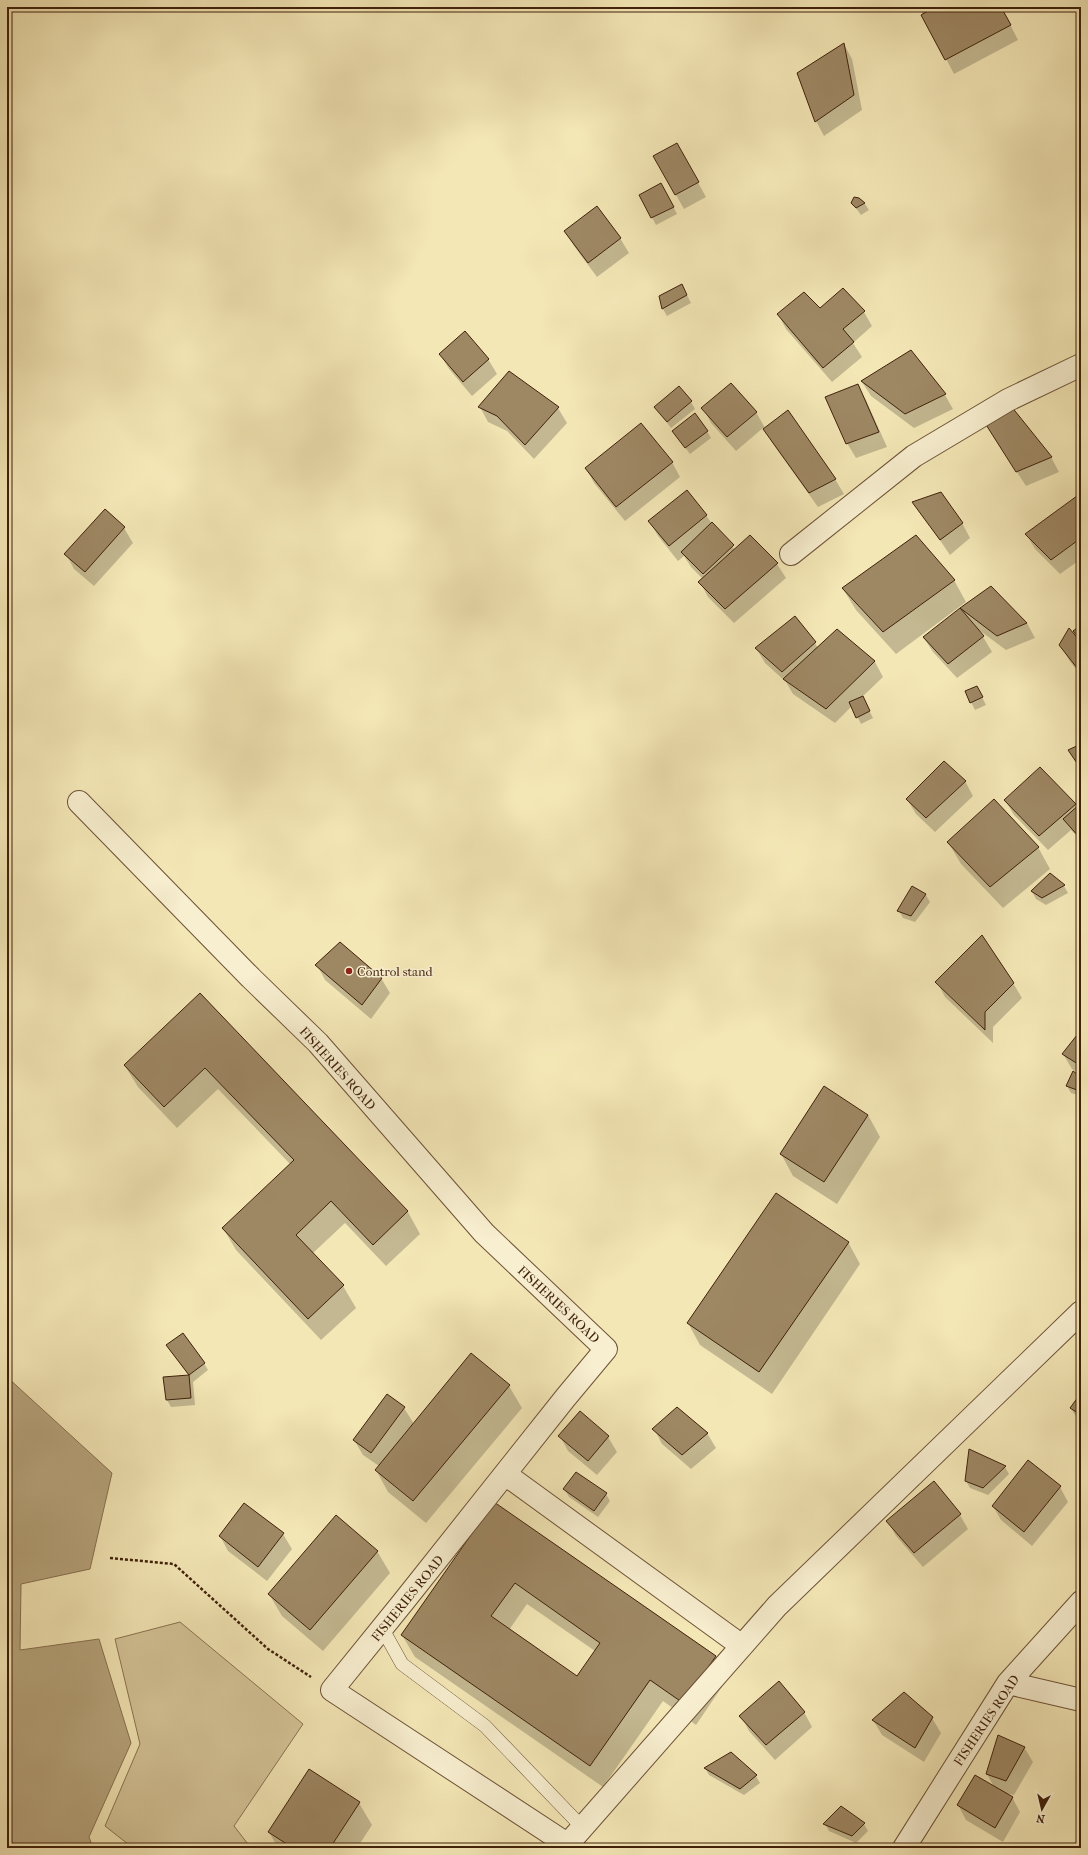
<svg xmlns="http://www.w3.org/2000/svg" width="1088" height="1855" font-family="'IM FELL French Canon',serif">
<style>
.green{fill:#d5c599;stroke:#8a7352}
.water{fill:#b7a47c;stroke:#87704f}
.shadow{fill:#0003;fill-rule:evenodd}
.building{fill:#9e8864;stroke:#40210b;fill-rule:evenodd}
.lines{fill:none;stroke-linecap:round;stroke-linejoin:round}
.service-casing{stroke:#6d5236;stroke-width:14}
.minor-casing{stroke:#6d5236;stroke-width:24}
.path{stroke:#40210b;stroke-width:2.5;stroke-dasharray:3 2;stroke-linecap:butt}
.service{stroke:#f8efd0;stroke-width:13}
.minor{stroke:#f8efd0;stroke-width:22}
.poi-dot{fill:#8f2418;stroke:#f8efd0;stroke-width:1.5}
.labels{text-anchor:middle;stroke-width:3;stroke-linejoin:round;paint-order:stroke}
.poi-label{font-size:13px;fill:#40210b;stroke:#f8efd0;text-anchor:start}
.street-label{font-size:13px;fill:#40210b;stroke:#f8efd0}
</style>
<rect width="100%" height="100%" fill="#f4e7b6"/>
<filter id="stains"><feTurbulence type="fractalNoise" baseFrequency=".005" numOctaves="4"/><feColorMatrix values="0 0 0 0 .2 0 0 0 0 .09 0 0 0 0 .02 0 0 0 .5 -.17"/></filter>
<radialGradient id="worn" r=".72"><stop offset=".6" stop-color="#630" stop-opacity="0"/><stop offset="1" stop-color="#630" stop-opacity=".3"/></radialGradient>
<!-- green -->
<path class="green" d="M180,1622L303,1724L234,1826L251,1848H133L105,1826L140,1744L115,1639Z"/>
<!-- water -->
<path class="water" d="M7,1377L112,1473L90,1569L21,1584L20,1650L99,1639L131,1743L89,1837L93,1848H7Z"/>
<!-- shadow -->
<path class="shadow" d="M919,7H1001L1018,40L954,74Z
M844,44L852,59L862,110L824,136L816,121Z
M654,156L685,159L706,197L684,209Z
M665,191L677,214L656,225L640,195Z
M859,199L865,204L869,210L861,215L852,203Z
M565,231L620,238L629,253L597,277L574,246Z
M686,293L691,303L667,316L663,309L660,296Z
M864,312L872,326L853,343L862,357L832,382L786,329L778,314Z
M911,351L945,395L953,409L914,428L871,396L862,382Z
M440,354L488,359L497,374L472,396L449,369Z
M509,372L558,408L567,423L534,459L507,431L488,422L480,407Z
M857,385L866,400L887,447L856,458L847,443Z
M691,402L695,409L671,428L655,407Z
M703,408L756,412L765,428L835,479L844,494L818,507L773,444L763,428L736,451L711,423Z
M707,431L711,438L690,454L678,438Z
M993,435L1051,457L1059,472L1026,486Z
M672,462L680,477L625,521L594,483L586,468Z
M1081,494V559L1060,574L1035,549L1026,534Z
M914,502L962,523L970,538L950,555Z
M105,511L124,528L133,543L94,586L74,569L66,554Z
M706,515L712,524L735,550L777,564L786,578L734,623L708,597L700,582L703,579L691,567L684,556L678,561L658,536L650,522Z
M954,580L966,602L896,654L856,610L843,589Z
M991,587L1027,623L1035,638L1006,650L979,630L992,652L957,678L933,652L924,638Z
M1081,626V676L1069,660L1060,645L1080,640L1075,631Z
M837,630L875,662L883,677L862,697L873,718L861,724L852,706L835,723L793,694L786,682L765,663L756,648L815,643L818,648Z
M966,692L981,695L986,705L975,710Z
M1081,745V770L1069,751Z
M965,781L973,796L935,832L916,814L907,799Z
M1005,800L1075,804L1077,808L1080,806L1081,840L1071,830L1048,850L1014,815Z
M948,842L1038,847L1050,869L1003,908L961,864Z
M1050,874L1064,886L1068,893L1046,905L1036,899L1032,892Z
M912,888L926,895L930,902L915,922L903,918L899,911Z
M317,965L381,978L390,993L371,1019L325,980Z
M937,982L1013,983L1022,998L993,1027V1043L945,997Z
M200,995L408,1212L420,1234L386,1266L345,1223L312,1254L343,1286L356,1308L321,1340L236,1250L223,1228L291,1165L218,1089L177,1128L138,1087L125,1066Z
M1081,1032V1075L1072,1069L1063,1054Z
M1081,1079V1096L1071,1093L1067,1086Z
M868,1115L880,1137L837,1204L793,1176L781,1154Z
M848,1242L860,1264L772,1394L700,1345L688,1323Z
M167,1346L204,1363L208,1370L193,1382L195,1405L171,1407L167,1400L165,1378L189,1376Z
M509,1386L522,1408L426,1523L388,1492L376,1470L379,1466L363,1455L354,1440L404,1408L414,1424Z
M1081,1395V1419L1075,1415L1071,1408Z
M580,1413L608,1437L617,1452L597,1475L568,1451L560,1436Z
M654,1429L707,1433L716,1448L691,1469L662,1444Z
M970,1451L1005,1467L1009,1474L988,1495L970,1488L966,1481Z
M1060,1487L1068,1502L1032,1546L1001,1520L993,1506Z
M565,1490L606,1494L610,1501L598,1517L569,1497Z
M495,1503L716,1656L728,1678L696,1725L663,1701L603,1787L415,1657L402,1635ZM527,1604L595,1651L577,1677L509,1630Z
M960,1515L968,1529L923,1567L896,1536L888,1521Z
M283,1534L292,1549L267,1581L228,1551L220,1536Z
M377,1551L390,1573L323,1651L282,1616L269,1594Z
M804,1712L812,1727L775,1760L749,1731L741,1716Z
M932,1718L941,1733L924,1762L882,1735L873,1720Z
M1024,1747L1033,1762L1014,1795L1004,1793L1012,1797L1020,1812L1003,1842L966,1820L958,1805L994,1787L987,1774Z
M705,1768L756,1776L760,1783L744,1795L709,1775Z
M359,1803L372,1825L357,1848H278L269,1832Z
M841,1807L864,1824L868,1831L856,1843L829,1831L825,1824Z"/>
<!-- building -->
<path class="building" d="M935,7H1001L1011,25L945,60L921,15Z
M844,43L854,95L815,122L797,73Z
M677,143L699,182L675,195L653,156Z
M661,183L674,207L651,218L639,195Z
M854,197L859,198L865,203L856,208L851,203Z
M597,206L621,238L588,263L564,231Z
M682,284L687,295L662,309L659,296Z
M843,288L865,311L843,329L854,342L823,368L777,314L804,292L820,308Z
M465,331L489,359L463,382L439,354Z
M911,350L946,394L905,414L861,381Z
M509,371L559,407L525,445L497,416L478,407Z
M731,383L757,412L727,437L701,408Z
M858,384L879,432L846,444L825,397Z
M679,386L692,401L667,422L654,407Z
M1011,406L1052,457L1016,472L983,420Z
M788,410L836,479L809,493L763,429Z
M695,413L708,431L685,448L672,431Z
M641,423L673,462L616,507L585,468Z
M687,490L707,515L669,546L648,521Z
M941,492L963,523L940,540L912,502Z
M1081,493V538L1051,560L1025,534Z
M105,509L125,527L85,572L64,554Z
M712,522L734,545L703,574L681,552Z
M750,535L778,563L725,609L698,582Z
M916,535L955,580L883,632L842,588Z
M991,586L1027,623L997,636L960,608Z
M960,608L984,636L948,664L923,637Z
M795,616L816,642L782,672L755,648Z
M1081,625V640L1073,631Z
M1069,628L1081,642V673L1059,645Z
M837,629L875,661L826,709L783,679Z
M977,686L983,697L970,703L965,691Z
M863,696L870,711L856,718L849,702Z
M1081,744V769L1068,750Z
M944,761L966,781L926,818L906,799Z
M1040,767L1076,804L1039,836L1004,800Z
M994,799L1039,847L990,887L947,842Z
M1080,804L1081,805L1080,838L1063,819Z
M1050,873L1065,885L1042,898L1031,891Z
M912,886L926,894L911,916L897,911Z
M982,935L1014,983L985,1012V1030L935,982Z
M340,942L382,978L362,1005L315,965Z
M200,993L408,1211L373,1245L331,1201L296,1235L344,1285L308,1319L222,1228L294,1160L205,1068L164,1107L124,1065Z
M1081,1030V1066L1062,1054Z
M1073,1071L1081,1077V1087L1077,1090L1066,1086Z
M824,1086L868,1115L824,1182L780,1154Z
M776,1193L849,1242L759,1372L687,1323Z
M183,1333L205,1363L189,1375L166,1345Z
M471,1353L510,1385L413,1501L375,1470Z
M189,1375L191,1398L166,1400L163,1377Z
M1081,1393V1415L1070,1408Z
M387,1394L405,1407L371,1453L353,1440Z
M677,1407L708,1433L682,1455L652,1429Z
M580,1411L609,1436L588,1461L558,1436Z
M969,1449L1006,1466L983,1488L965,1481Z
M1028,1460L1061,1486L1024,1532L992,1506Z
M576,1472L607,1493L594,1511L563,1489Z
M934,1481L961,1514L914,1553L886,1521Z
M494,1502L716,1656L683,1703L650,1680L590,1766L401,1635ZM515,1583L600,1643L577,1676L491,1616Z
M244,1503L284,1533L258,1567L219,1536Z
M336,1515L378,1551L310,1630L268,1594Z
M779,1681L805,1712L766,1745L739,1716Z
M904,1692L933,1717L915,1748L872,1720Z
M998,1735L1025,1747L1006,1781L986,1774Z
M731,1752L757,1775L740,1789L704,1768Z
M309,1769L360,1802L330,1848H293L268,1832Z
M975,1775L1013,1797L995,1828L957,1805Z
M841,1806L865,1823L852,1836L823,1824Z"/>
<g class="lines">
<defs>
<path id="service" d="M382,1628L402,1664L485,1726L583,1828"/>
<path id="minor" d="M791,554L914,456L1008,400L1081,365
M79,802L251,978L318,1043L484,1233L606,1349L566,1397L404,1601L332,1690L573,1848
M505,1474L742,1646
M1008,1683L1081,1700
M567,1845L777,1606L1081,1312
M904,1848L1008,1683L1081,1602"/>
</defs>
<!-- service casing -->
<use href="#service" class="service-casing"/>
<!-- minor casing -->
<use href="#minor" class="minor-casing"/>
<!-- path -->
<path class="path" d="M110,1558L174,1564L268,1649L311,1677"/>
<!-- service -->
<use href="#service" class="service"/>
<!-- minor -->
<use href="#minor" class="minor"/>
</g>
<!-- markers -->
<circle class="poi-dot" cx="349" cy="971" r="4"/>
<g class="labels">
<!-- poi labels -->
<g class="poi-label">
<text x="357" y="976">Control stand</text>
</g>
<!-- street labels -->
<g class="street-label">
<text transform="translate(338 1068) rotate(48)" y="5">FISHERIES ROAD</text>
<text transform="translate(559 1304) rotate(43)" y="5">FISHERIES ROAD</text>
<text transform="translate(407 1598) rotate(-51)" y="5">FISHERIES ROAD</text>
<text transform="translate(986 1720) rotate(-56)" y="5">FISHERIES ROAD</text>
</g>
</g>
<!-- margin -->
<rect width="1088" height="1855" fill="none" stroke="#f4e7b6" stroke-width="24"/>
<rect x="8" y="8" width="1072" height="1839" fill="none" stroke="#40210b" stroke-width="2"/>
<rect x="12" y="12" width="1064" height="1831" fill="none" stroke="#40210b"/>
<!-- north arrow -->
<g transform="translate(1042 1809) rotate(188)" stroke="#f8efd0" stroke-width="3" paint-order="stroke">
<path d="M0-3L7 15L0 10L-7 15Z" fill="#40210b"/>
<text y="-6" font-size="11" font-weight="bold" text-anchor="middle" fill="#40210b">N</text>
</g>
<rect width="100%" height="100%" filter="url(#stains)"/>
<rect width="100%" height="100%" fill="url(#worn)"/>
</svg>
